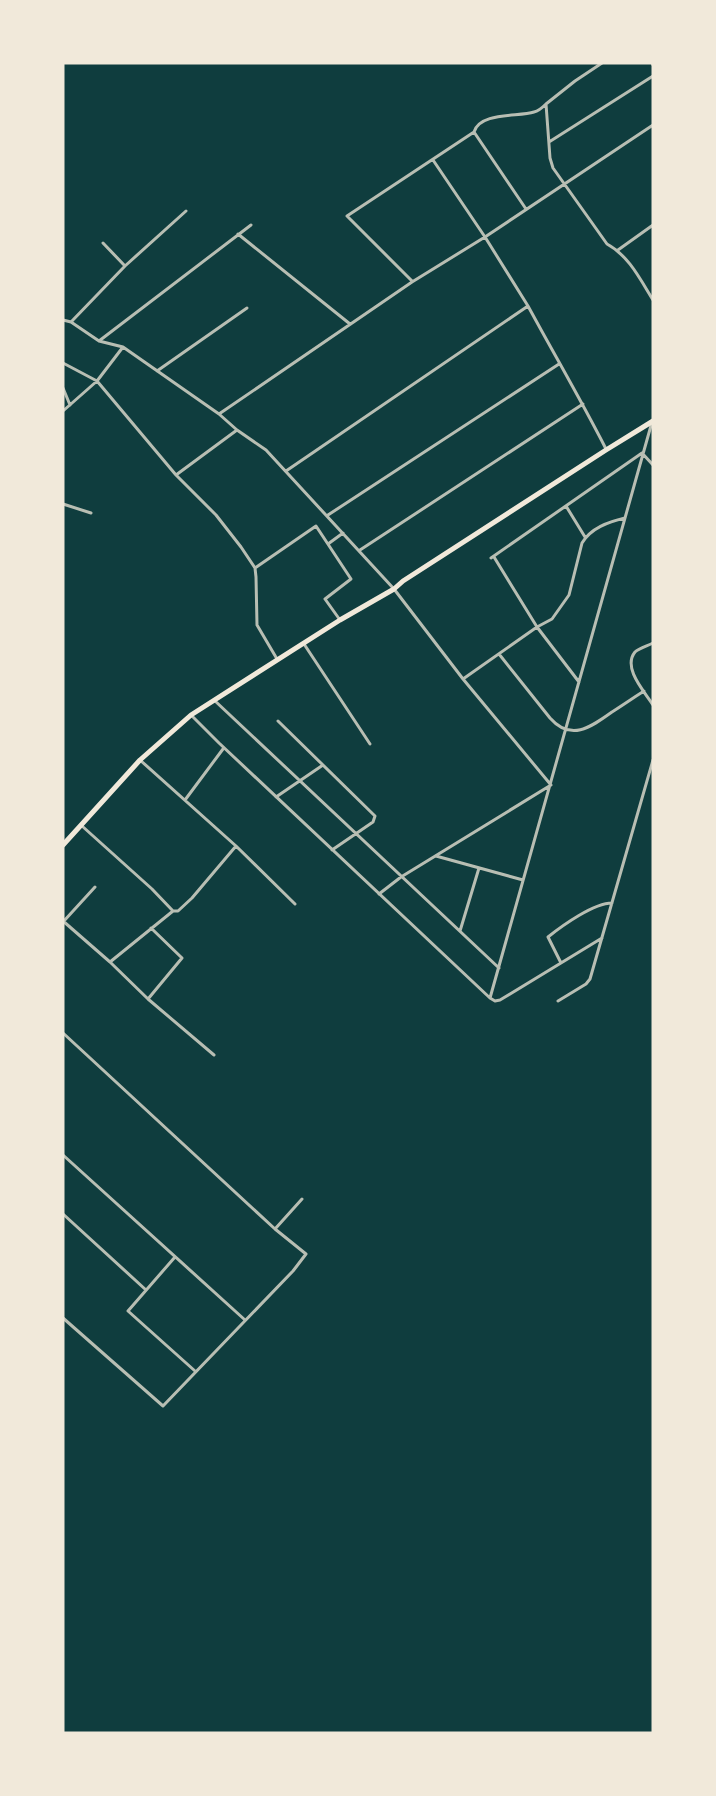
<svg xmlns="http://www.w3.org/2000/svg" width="716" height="1796" font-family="'Noto Sans',sans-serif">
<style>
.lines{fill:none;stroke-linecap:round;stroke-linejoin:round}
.minor{stroke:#b8beb3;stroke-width:3}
.primary{stroke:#f1e9da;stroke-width:5}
</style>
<rect width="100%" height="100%" fill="#0f3d3e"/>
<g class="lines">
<!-- minor -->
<path class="minor" d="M602,63L575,81L546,104L550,158L553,168L607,244C629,256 640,279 653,300
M652,63L653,65
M474,132L526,209
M549,142L653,76
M186,211L125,266L71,322L99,341L123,347L219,414L237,430L266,450L394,589L463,679
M238,234L350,324
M103,243L125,266
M618,250L653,225
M412,281L347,216L474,132C480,112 518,117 534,112C539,111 543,107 546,104
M528,306C554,354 581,400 606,449
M63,320L71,322
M99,341L251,225
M63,363L97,381L176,475L216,515L241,547L255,568L256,577L257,625L277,659
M157,371L247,308
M63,388L70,405
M63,411L97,381L123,347
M219,414L412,282L485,237L653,125
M286,471L528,306L485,237L433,160
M176,475L237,430
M63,504L91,513
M566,506L585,537
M328,515L559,364
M328,544L343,533
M360,550L583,404
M494,557L537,627L579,682
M491,558L642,453L653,465
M255,568L316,526L351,579L325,599L340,620
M653,643C647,646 639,648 635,652C622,668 645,692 653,705
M304,644L370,744
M499,654L550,718C571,742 591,727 612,712C623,705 633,698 644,691
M214,700L499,968
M191,715L219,743L490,998L495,1001L500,1000L602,938
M278,721L375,816L373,822L332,850
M140,760L236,846
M276,797L323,765
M185,800L223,749
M82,826L152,889L173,911
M436,856L523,880
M379,894L401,877L551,785L463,679L537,627L552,619L569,595L582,543C591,528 608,522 625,518
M63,921L110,962L148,999L214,1055
M63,922L95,887
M460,931L479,868
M110,962L173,911H178L192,898L236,846L295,904
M561,963L548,937C563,925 594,903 612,903
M490,998L652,422
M148,999L182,958L151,928
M558,1001L586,984L590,979L653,760
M63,1033L275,1229
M63,1155L245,1320
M63,1214L146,1290
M175,1257L128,1311L195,1371
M63,1318L163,1406L293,1271L306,1254L275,1229L302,1199"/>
<!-- primary -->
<path class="primary" d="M63,845L140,760L191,715L340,620L394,589L403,581L606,450L653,421"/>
</g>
<!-- border -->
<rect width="716" height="1796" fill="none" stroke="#f1e9da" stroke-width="129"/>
</svg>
